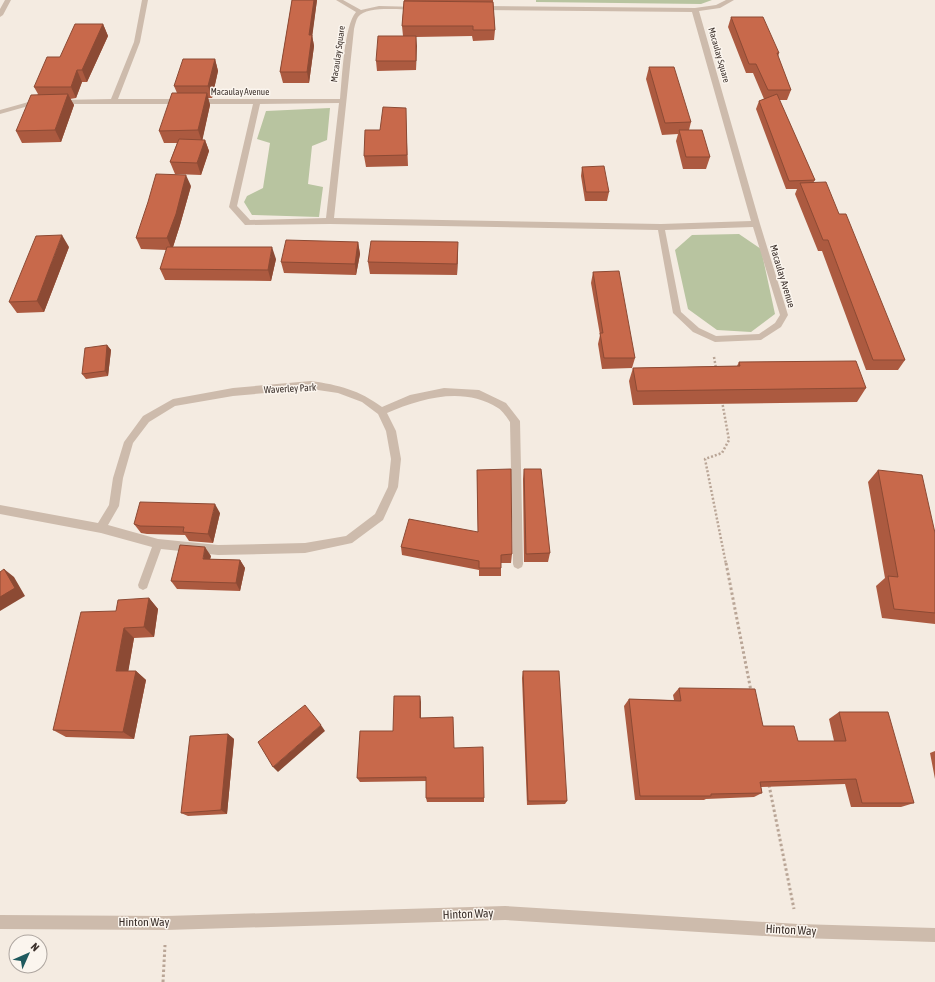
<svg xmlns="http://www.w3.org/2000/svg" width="935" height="982" font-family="'Asap Condensed',sans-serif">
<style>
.green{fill:#b8c4a0}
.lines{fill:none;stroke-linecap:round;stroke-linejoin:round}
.path-far1{stroke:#b9a596;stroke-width:2.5;stroke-dasharray:2 2;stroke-linecap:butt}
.path{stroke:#b9a596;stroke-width:3;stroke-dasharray:2.5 2.5;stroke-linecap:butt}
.minor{fill:#cdbbac;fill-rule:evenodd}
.wall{fill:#ac5a40}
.shaded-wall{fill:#8c4a34}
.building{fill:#c8694b;stroke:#8c4a34}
.labels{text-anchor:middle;stroke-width:3;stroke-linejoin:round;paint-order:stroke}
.far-street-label{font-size:9px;fill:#3b302b;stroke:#fbf5ee}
.street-label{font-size:10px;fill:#3b302b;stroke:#fbf5ee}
.near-street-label{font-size:12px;fill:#3b302b;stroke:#fbf5ee}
</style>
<rect width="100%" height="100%" fill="#f4ebe1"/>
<!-- green -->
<path class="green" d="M536,0H712L701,4L536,2Z
M330,108L327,140L312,146L308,184L323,187L319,217L252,215L244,202L247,196L263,188L270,143L257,139L266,111Z
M739,234L761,249L775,314L751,332L717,330L688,309L675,250L692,235Z"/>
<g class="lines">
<!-- path-far1 -->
<path class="path-far1" d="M714,357L716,368
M722,401L729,440L722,453L705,459L726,564"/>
<!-- path -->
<path class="path" d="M726,563L751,691
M769,785L794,909
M163,982L165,945"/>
<!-- minor -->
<path class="minor" d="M5,0H11L3,15L0,17V9Z
M142,0H148L140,42L118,99H340C342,80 344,25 356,12L336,0H343L361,10L379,6L419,7L420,8L417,10C403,10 367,5 358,17C356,20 355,25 354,29L334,218L661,224L751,221L692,12L481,10L478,8L481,6L695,8L716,5L726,0H734L720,8L699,11L760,224L788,315L781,327L761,340L715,342L693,332L673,313L658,230L330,224L245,225L229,207L253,104H59L56,102L59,100L111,99L134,42ZM339,103L326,218L250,220L237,206L260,104ZM753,227L780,315L775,323L759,334L716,336L699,328L681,312L665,230Z
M39,101L41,102V104L32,105L0,114V110L32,101Z
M311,381C339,385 359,390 382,407L410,395L444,388L479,390L506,403L520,421L523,564L522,567L518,569L514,567L513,564L510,422C507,418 503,411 498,408C464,386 421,398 387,413L396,431L401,459L398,487L383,520L352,543L305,553L218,555L161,549L148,585L147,588L143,590L139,588L138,585L152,547L101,533L0,514V505L98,523L109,505L113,478L124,442L143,416L173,399L233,388ZM311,389L338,393L362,402L378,414L386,431L391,459L388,487L375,514L346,536L305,543L218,545L158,539L108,525L119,506L123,478L133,443L149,422L175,406L233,396Z
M505,906L798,924L935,928V942L798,938L505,920L166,930L0,929V915L166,916Z"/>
</g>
<!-- wall -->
<path class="wall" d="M292,0H317L312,35L314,46L309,83H283L280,72Z
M404,0H493L495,30L494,40L473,41L472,36L416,37V70L377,71L376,61L403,36L402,26Z
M731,17L779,53L778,57L791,90L787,100H779L815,180L813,183L839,214L905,360L898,370H866L822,251H818L795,194L797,189H786L756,109L759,101L764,99L753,73H746L728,27Z
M103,24L108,36L87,82H82L76,98L70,99L74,105L61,142L22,143L16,131L38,94L34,87L60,57Z
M215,59L218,71L212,98H208L210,105L202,140H205L209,151L201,175L175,174L170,162L177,143H164L159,131L177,93L174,86Z
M649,67L691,122L689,130L710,157L706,169H683L676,141L678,134L662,135L646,79Z
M406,119L408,166L366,167L364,156L380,130Z
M582,167L609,192L607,201H585L581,176Z
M191,186L180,225L173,247L276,259L271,281L165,280L160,269L167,250L141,249L136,238Z
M358,242L360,254L356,275L284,273L281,262Z
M69,247L44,312L17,313L9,302Z
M458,254L457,275L370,274L368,262Z
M593,272L635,358L632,368L602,369L598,344L600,335L591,283Z
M107,345L111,350L108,376L86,379L82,374Z
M739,362L866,388L857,402L633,405L629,381L633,368L737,366Z
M524,469L550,553L548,562H524L523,479Z
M477,470L512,554L511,563H501V576H479V570L402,555L401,547L478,532Z
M878,470L935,533V624L882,618L876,586L885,578L868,482Z
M220,513L213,543L189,541L185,535L147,534L141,533L134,524Z
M211,556L210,559L240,560L245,568L240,591L177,589L171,581Z
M149,598L158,609L154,637L134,638L128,671H136L146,680L134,739L66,737L53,730L116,611Z
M523,671L567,801L565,804L527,805L522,678Z
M679,688L763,726L798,741H834L829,719L839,712L914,803L901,807H851L845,784L761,787L762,793L754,797L706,799L704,800H635L624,706L629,699L674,700L673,695Z
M421,702V718L454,748L484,798V802H427L426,798V781L360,782L357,778L393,731Z
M228,734L234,739L227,814L188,816L181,813Z
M935,751V779L930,753Z"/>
<!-- shaded-wall -->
<path class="shaded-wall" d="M314,0H317L311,46L309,35Z
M103,24L108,36L87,82L82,70Z
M312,35L314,46L309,83L307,72Z
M416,36L417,46L416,70Z
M215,59L218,71L212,98L208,86Z
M77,70L82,82L76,98L71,87Z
M207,93L210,105L202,142L198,130Z
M68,94L74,105L61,142L55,130Z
M205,140L209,151L201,175L197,163Z
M186,175L191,186L180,225L172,250L167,238Z
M62,235L69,247L44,312L37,301Z
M358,242L360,254L356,275L355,264Z
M458,242V254L457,275V264Z
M272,247L276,259L271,281L268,270Z
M107,345L111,350L108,376L105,371Z
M215,504L220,513L213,543L208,534Z
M205,547L211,556L208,567L203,559Z
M240,560L245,568L240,591L236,583Z
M4,569L14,577L25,596L0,611V597Z
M149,598L158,609L154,637L144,627Z
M124,628L134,638L127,679L116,671Z
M136,671L146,680L134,739L123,732Z
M420,696L421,702V723L420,718Z
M321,725L325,731L278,772L273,767Z
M228,734L234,739L227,814L221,810Z"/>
<!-- building -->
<path class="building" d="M292,0H314L309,35H312L307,72H280Z
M404,1L493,2L495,30H473V26H402Z
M731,17H763L779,53H777L791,90H768L756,64H749Z
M75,24H103L82,70H77L71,87H34L47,57H60Z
M378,36H416V61H376Z
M183,59H215L208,86H174Z
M649,67H674L691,122L665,123Z
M172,93H207L198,130L159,131Z
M68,94L55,130L16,131L31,95Z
M777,94L815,180L789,181L759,101Z
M383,107L406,108L407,155L364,156L365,130H380Z
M679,130H702L710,157H686Z
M179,139L205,140L197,163L170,162Z
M604,166L609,192H586L582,167Z
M156,174L186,175L176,214L167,238H136L148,202Z
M826,182L839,214H846L905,360H873L828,240H823L800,183Z
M62,235L37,301L9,302L36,236Z
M286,240L358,242L355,264L281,262Z
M371,241L458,242L457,264L368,262Z
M167,247H272L268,270L160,269Z
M619,271L635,358H604L600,333H603L593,272Z
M107,345L105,371L82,374L85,348Z
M856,361L866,388L637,391L633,368L740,366L739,362Z
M511,469L512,554L501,555V568H479V561L401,547L409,519L478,532L477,470Z
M524,469H541L550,553L526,554Z
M878,470L922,475L935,533V613L894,609L888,576L898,577Z
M140,502L215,504L208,534L183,532L184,527L140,526L134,524Z
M180,545L205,547L203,559L240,560L236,583L171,581Z
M4,569L15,588L0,597V572Z
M149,598L144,627L124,628L116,671H136L123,732L53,730L81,612L116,611L118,600Z
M523,671H559L567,801H528Z
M679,688L755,689L763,726H794L798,741H846L839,712H888L914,803H862L856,779L760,782L762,793L711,794V796H640L629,699L681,701Z
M394,696H420V718L453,717L454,748L483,747L484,798H426V777L357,778L360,731H393Z
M305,705L321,725L273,767L258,742Z
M228,734L221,810L181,813L190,736Z"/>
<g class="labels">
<!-- far-street labels -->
<g class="far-street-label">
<text transform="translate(338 54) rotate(-82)" y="3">Macaulay Square</text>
<text transform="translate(719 55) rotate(74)" y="3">Macaulay Square</text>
<text x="240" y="95">Macaulay Avenue</text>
</g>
<!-- street labels -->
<g class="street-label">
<text transform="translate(783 276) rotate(73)" y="4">Macaulay Avenue</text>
<text transform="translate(290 388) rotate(-3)" y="4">Waverley Park</text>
</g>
<!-- near-street labels -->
<g class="near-street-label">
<text transform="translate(468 914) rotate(-2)" y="4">Hinton Way</text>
<text x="144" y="926">Hinton Way</text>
<text transform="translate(791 930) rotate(3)" y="4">Hinton Way</text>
</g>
</g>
<!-- north arrow -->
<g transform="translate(28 954) rotate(45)"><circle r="19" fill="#fbf5ee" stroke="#aea6a0"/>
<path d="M0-3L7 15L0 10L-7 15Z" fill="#1f5a5e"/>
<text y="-6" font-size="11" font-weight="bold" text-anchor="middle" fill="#3b302b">N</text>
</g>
</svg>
